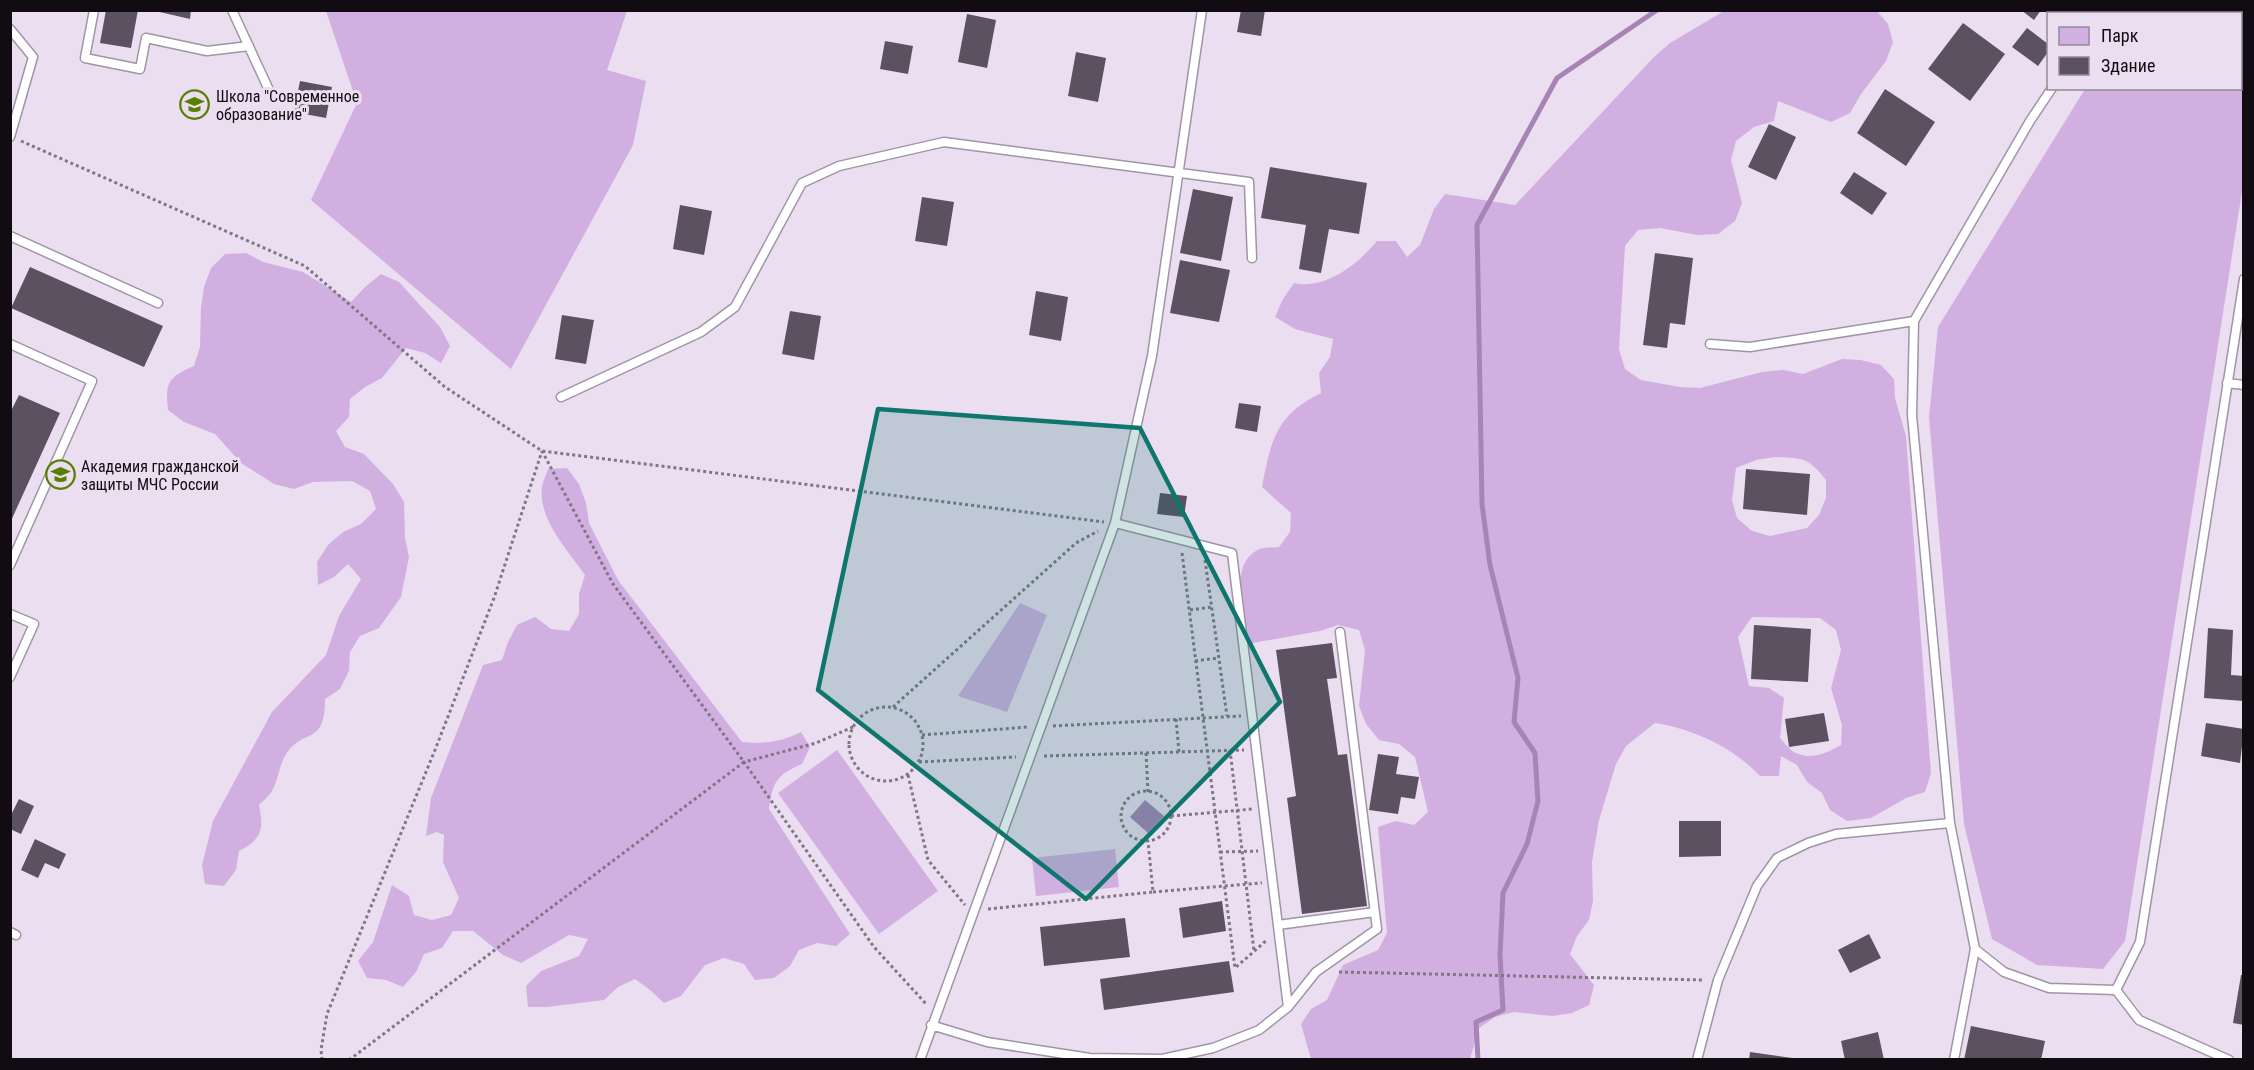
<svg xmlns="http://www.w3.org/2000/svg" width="2254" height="1070" font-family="'Roboto Condensed',sans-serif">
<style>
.green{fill:#d2afe1;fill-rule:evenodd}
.water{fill:#a784b6}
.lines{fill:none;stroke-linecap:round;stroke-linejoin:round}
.stream{stroke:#a784b6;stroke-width:5}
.building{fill:#5c5161}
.lane-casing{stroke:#a094a5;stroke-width:11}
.path{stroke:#807784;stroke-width:3;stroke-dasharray:3 3;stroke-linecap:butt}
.lane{stroke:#fff;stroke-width:8}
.marked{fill:#0f766e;fill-opacity:0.2;stroke:#0f766e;stroke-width:4.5;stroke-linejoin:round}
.labels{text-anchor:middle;stroke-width:6;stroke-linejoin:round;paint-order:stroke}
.poi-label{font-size:16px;fill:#110c12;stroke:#ebdef1;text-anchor:start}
</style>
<rect width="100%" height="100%" fill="#ebdef1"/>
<!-- green -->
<path class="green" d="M326,11H627L607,70L646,81L633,145L511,369L311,200L357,103Z
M1724,11H1877L1888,24L1893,42L1886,61L1861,94L1850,113L1831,122L1778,101L1774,121L1754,127L1736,141L1731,160L1742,203L1735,221L1718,234L1697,235L1660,228L1638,230L1625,246L1619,349L1625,369L1641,380L1680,387L1700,388L1762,372L1783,370L1803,374L1842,359L1861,360L1881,365L1894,379L1895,398L1906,436L1931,773L1925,792L1906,798L1871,818L1847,821L1830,810L1822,793L1807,782L1797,765L1781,756L1779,776H1760C1733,747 1693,729 1655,723L1626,746L1616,764L1599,820L1592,862L1593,901L1589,920L1577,936L1570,954L1594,985L1589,1005L1572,1013L1552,1016L1514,1012L1495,1017L1479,1028L1470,1059H1311L1301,1024L1311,1009L1327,1000L1343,965L1378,950L1387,933L1378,827L1396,821L1414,825L1428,812L1415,757L1399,744L1379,740L1366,724L1359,706L1365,650L1359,630L1338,625L1320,631L1247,644C1244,617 1227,562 1260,549C1265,547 1273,548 1279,547L1290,532L1291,513L1262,487C1271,440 1276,415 1321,393L1319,373L1330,357L1333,339L1295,329L1275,317L1283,299L1294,283C1326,290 1358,264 1377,241H1396L1407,257L1420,245L1434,209L1445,194L1515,205L1654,57L1670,43ZM1775,457C1802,458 1809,458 1826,480V498L1819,515L1807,528L1770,536L1752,531L1737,518L1732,500L1736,468L1756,460ZM1752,617L1820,618L1836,630L1841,650L1831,688L1842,725L1841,745C1827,753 1810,761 1794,752C1789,749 1784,742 1780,738L1784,698L1769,688L1749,686L1738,637Z
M2133,11H2243V185L2125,941L2103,969L2037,965L1992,939L1964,824L1929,417L1938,327L2085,89L2240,88V14L2131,13Z
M246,253L263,262L303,272L351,302L365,287L381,274L399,282L440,327L450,346L441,363L425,353L406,348L382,378L365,387L350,399L349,417L336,431L345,447L364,454L393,484L404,502L405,538L409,557L401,597L379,628L360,636L350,652L349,671L340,689L325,699C325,748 303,726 285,756C279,766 278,781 272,791C269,796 263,801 259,805C264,830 262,839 239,851L236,870L224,886L205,884L202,865L213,821L272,712L326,655L339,616L361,579L348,564L334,577L318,585L317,562L328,545L343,532L361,524L376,509L370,491L352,481L313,482L294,489L274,484L241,463L215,434L184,422L168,410C165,383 168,377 194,366L200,347L201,307L204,287L211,268L225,254Z
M567,468L579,484L586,503L589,523L618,580L742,742C766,744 780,742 801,732L810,747L802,764C776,775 773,782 769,809L850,934L836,946L817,943L799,950L790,966L774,978L755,980L744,964L724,958L705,965L681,996L664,1003L650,990L635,979L618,987L604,1000L547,1007H528L526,986L541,971L579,956L588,939L569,935L521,963L503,955L473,931H453L442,948L424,954L416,972L403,987L386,980L367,978L358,961L373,942L392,885L409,896L414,915L432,920L451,915L459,898L443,862L444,835L437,832L426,836L431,798L483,665L502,660L508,642L517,625L535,617L551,629L569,631L579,614V594L585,575C568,550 538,520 542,487C543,481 546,475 548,469Z
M1020,603L1047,615L1007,712L958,696Z
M837,750L938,891L879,934L778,793Z
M1115,849L1119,887L1036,896L1032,858Z"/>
<!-- water -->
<path class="water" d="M1145,800L1164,816L1148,833L1130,817Z"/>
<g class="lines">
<!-- stream -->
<path class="stream" d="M1478,1060L1476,1022L1503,1010L1500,955L1503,893L1527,844L1538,801L1535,753L1514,722L1518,678L1490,565L1482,504L1477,225L1557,78L1657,10"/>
</g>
<!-- building -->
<path class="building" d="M106,10H138L131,48L100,43Z
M151,10H191L190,19Z
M1241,10H1265L1261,36L1237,32Z
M2021,10H2041L2034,20Z
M967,14L996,20L987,68L958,62Z
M1963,23L2005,54L1970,101L1928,69Z
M2027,28L2048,44V52L2038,66L2012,47Z
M885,41L913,46L908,74L880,69Z
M1076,52L1106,58L1098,102L1068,96Z
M300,81L332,87L326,118L294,112Z
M1885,89L1935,122L1906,166L1857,133Z
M1769,124L1796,137L1776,180L1748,167Z
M1270,167L1367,183L1359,234L1329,229L1321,273L1299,269L1306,225L1261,218Z
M1854,172L1887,193L1872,215L1840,193Z
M1193,189L1233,197L1221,261L1180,253Z
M922,197L954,202L947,246L915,241Z
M680,205L712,211L704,255L673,249Z
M1655,253L1693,258L1685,325L1670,323L1667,348L1643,345Z
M1180,260L1230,270L1219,322L1170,313Z
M30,267L163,326L144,367L11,308Z
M1036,291L1068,297L1061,341L1029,335Z
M790,311L821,316L814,360L782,354Z
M562,315L594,320L586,364L555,359Z
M19,395L60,413L10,523V413Z
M1239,403L1261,406L1257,432L1235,428Z
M1746,469L1810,474L1807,515L1743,509Z
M1160,493L1187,496L1184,517L1157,514Z
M1754,625L1811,629L1808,682L1751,679Z
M2208,628L2233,630L2231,675L2244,676V701L2204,698Z
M1332,643L1337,678L1327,679L1338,755L1347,754L1367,906L1302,914L1287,798L1296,796L1276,650Z
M1824,713L1829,741L1789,747L1785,719Z
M2206,723L2244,729L2240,763L2201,756Z
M1378,754L1399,757L1396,774L1419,777L1415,799L1401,797L1398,814L1369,810Z
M19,799L34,806L21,834L10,829V817Z
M1679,821H1721V856L1679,857Z
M35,839L66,854L59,869L45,863L38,878L21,870Z
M1222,901L1226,931L1183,938L1179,908Z
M1125,918L1130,957L1044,966L1040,927Z
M1869,934L1881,958L1850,973L1838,950Z
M1229,961L1234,992L1104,1010L1100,979Z
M2241,975H2244V1025L2233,1023Z
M1971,1026L2045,1041L2041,1060H1964Z
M1878,1032L1884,1060H1845L1841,1041Z
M1750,1052L1792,1058V1060H1749Z"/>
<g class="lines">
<defs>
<path id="lane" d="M94,10L85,58L140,69L146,38L207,51L249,46
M232,10L269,90
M2105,14L2107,10
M10,29L33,57L10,137
M2052,88L2030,121L1914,321L1912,415L1950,823L1975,949L2004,972L2049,988L2116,990L2140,942L2244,279
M10,236L158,303
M10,344L92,381L10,565
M1710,344L1750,347L1914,321
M2227,383L2244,385
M561,397L701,332L735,307L802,183L839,166L944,142L1249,182L1252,258
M10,614L34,624L10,677
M1278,925L1375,912
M10,932L16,935
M2116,990L2139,1020L2229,1060
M1288,1007L1316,972L1377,929L1340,632
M931,1025L987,1042L1090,1058L1162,1059L1213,1048L1259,1030L1288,1007L1232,553L1115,523
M920,1060L1115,523L1152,356L1202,10
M1697,1060L1718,980L1757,886L1777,858L1808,843L1836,834L1950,823
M1954,1060L1975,949"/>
</defs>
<!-- lane casing -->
<use href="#lane" class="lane-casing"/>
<!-- path -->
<path class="path" d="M21,141L305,266L445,387L542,451L1104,522
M1182,553L1235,968L1267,940
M1205,560L1227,716
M1190,610L1212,607
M1195,661L1218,658
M849 744a37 37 0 1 1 74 0a37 37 0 1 1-74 0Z
M893,707L1076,543L1098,531
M1176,719L1179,752
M1053,726L1241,716
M853,727L816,743L744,762L874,947L927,1005
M922,735L1028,727
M1230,750L1254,951
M1146,753L1148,792
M1044,756L1244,750
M919,762L1016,757
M908,775L928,860L965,905
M1121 816a25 25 0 1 1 50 0a25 25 0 1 1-50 0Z
M1171,816L1253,809
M1220,852L1258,851
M1153,892L1262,883
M988,909L1153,892L1148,841
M1339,972L1704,980
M322,1060L321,1050L327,1014L435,750L494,598L542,451
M349,1060L744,762L613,584L542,451"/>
<!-- lane -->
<use href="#lane" class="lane"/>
</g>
<!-- marked area -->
<path class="marked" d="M878,409L1140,428L1280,702L1086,899L818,690Z"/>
<!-- icons -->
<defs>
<symbol id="school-ring" viewBox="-11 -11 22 22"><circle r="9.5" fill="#ebdef1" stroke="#578000" stroke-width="1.5"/><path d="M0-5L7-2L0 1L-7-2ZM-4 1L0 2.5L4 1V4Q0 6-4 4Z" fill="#578000"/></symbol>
<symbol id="university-ring" viewBox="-11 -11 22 22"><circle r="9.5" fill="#ebdef1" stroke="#578000" stroke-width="1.5"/><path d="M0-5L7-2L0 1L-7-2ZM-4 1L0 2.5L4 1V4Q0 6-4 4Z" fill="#578000"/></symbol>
</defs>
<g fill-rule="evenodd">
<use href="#school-ring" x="178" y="88" width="33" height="33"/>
<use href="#university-ring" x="44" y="458" width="33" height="33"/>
</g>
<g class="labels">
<!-- poi labels -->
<g class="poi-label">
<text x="216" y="102">Школа "Современное<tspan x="216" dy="18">образование"</tspan></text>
<text x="81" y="472">Академия гражданской<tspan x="81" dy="18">защиты МЧС России</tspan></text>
</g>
</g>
<!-- border -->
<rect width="2254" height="1070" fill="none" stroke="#110c12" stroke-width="24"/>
<!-- legend -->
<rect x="2047" y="12" width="195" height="78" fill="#ebdef1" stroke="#948a98" stroke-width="1.5"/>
<rect x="2059" y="27" width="30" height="18" fill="#d2afe1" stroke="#948a98" stroke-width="1.5"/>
<text x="2101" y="42" font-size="18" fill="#110c12">Парк</text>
<rect x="2059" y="57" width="30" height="18" fill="#5c5161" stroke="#948a98" stroke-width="1.5"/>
<text x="2101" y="72" font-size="18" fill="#110c12">Здание</text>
</svg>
